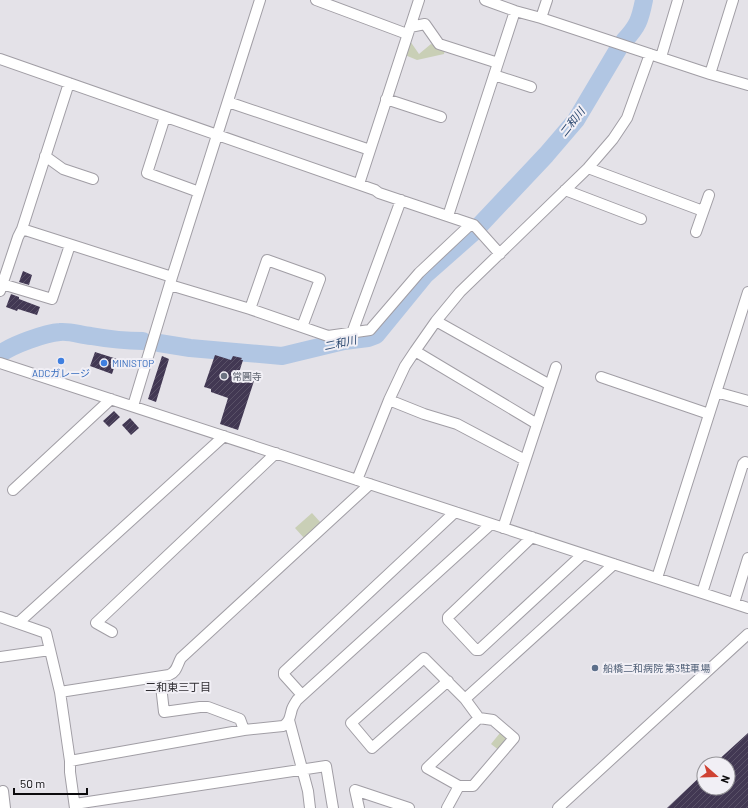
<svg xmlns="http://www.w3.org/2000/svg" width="748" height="808" font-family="Barlow,'Noto Sans JP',sans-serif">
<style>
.green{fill:#c9cfb6}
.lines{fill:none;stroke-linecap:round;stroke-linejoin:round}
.river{stroke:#b1c6e3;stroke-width:18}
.building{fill:url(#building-hatch)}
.minor-casing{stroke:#a19ea5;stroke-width:12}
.minor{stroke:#fff;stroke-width:10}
.shop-dot{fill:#3f7fe0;stroke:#f1eff5;stroke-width:1.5}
.worship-dot{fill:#6b7280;stroke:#f1eff5;stroke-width:1.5}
.service-dot{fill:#5c6f8a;stroke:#f1eff5;stroke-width:1.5}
.labels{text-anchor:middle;stroke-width:4;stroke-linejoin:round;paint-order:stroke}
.shop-label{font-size:10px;fill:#366cbe;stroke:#f1eff5;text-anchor:start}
.worship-label{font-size:10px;fill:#5b616d;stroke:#f1eff5;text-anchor:start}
.service-label{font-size:10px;fill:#4e5e75;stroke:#f1eff5;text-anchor:start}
.water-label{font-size:11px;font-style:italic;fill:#29476f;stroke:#f1eff5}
.neighbourhood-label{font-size:11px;fill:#2f2d32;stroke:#f1eff5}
</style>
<defs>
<pattern id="building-hatch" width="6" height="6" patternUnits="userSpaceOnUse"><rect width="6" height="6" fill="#423853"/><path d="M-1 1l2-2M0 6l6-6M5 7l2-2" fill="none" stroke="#595167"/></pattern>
</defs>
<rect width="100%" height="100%" fill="#e4e2e8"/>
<!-- green -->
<path class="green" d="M410,41L419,54L431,44L445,49L444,54L417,60L405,55Z
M312,513L321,523L304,538L295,528Z
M500,733L507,737V742L500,751L491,744Z"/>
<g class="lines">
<!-- river -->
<path class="river" d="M624,41C638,26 640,20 644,0
M480,225L546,155L576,120L620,46
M159,343L190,348L282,356L344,341L368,338L376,335L425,275L476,230
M0,354C12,345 45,333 60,332C70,331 81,335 91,336C108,339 126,341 143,341"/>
</g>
<!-- building -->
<path class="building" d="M23,271L32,275L29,285L19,282Z
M11,294L19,297V299L40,307L37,315L18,309L17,311L6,307Z
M95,352L117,359L112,374L90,366Z
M215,355L231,360L233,356L242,358L241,360H243L238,376L254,381L238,430L220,424L228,398L211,392V389L204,387Z
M162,356L169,359L156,402L148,399Z
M114,411L120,417L109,427L103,421Z
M130,418L139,428L131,435L122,425Z
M748,733V808H667L704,773V788H728V764H714Z"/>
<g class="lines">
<defs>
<path id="minor" d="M316,0L407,34
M485,0L515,11L541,18L710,74L748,85
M541,18L547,0
M410,27L425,24L439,44L498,63
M661,57L678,0
M0,59L375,190L379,193L474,225L500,254
M710,74L733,0
M494,75L531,87
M386,99L441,117
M228,102L370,150
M165,117L147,173L199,192
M45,156L63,169L93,179
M588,168L703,211
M359,184L419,0
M565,190L641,219
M448,216L515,11
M22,229L172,277
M696,232L709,195
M2,284L52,299L70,245
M170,285L250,309L328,336L370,330L419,273L471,224
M0,291L18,237L22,229L69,83
M250,309L267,260L320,279L302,327
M436,321L550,385
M352,333L401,200
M415,351L537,424
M0,363L748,608
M601,377L709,414
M716,392L748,401
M389,400L424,414L457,424L525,460
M133,406L172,277L260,0
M357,480L389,400L405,366L415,351L436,321L460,292L588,168L613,139L627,118L650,54
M13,490L111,399
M503,528L556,367
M532,537L448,617V620L476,650H479L583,554
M657,578L748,292
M702,593L743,464L745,462L748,463
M734,603L748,558
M0,617L46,633L60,692L70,761V772L75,808
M18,623L224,436
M112,632L96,623L276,453
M0,657L50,650
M160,677L164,712L200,707H208L240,719L244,730
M448,681L372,748L351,723L424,658L465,699L614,564
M60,692L169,675C177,672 177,665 181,658L370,484
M302,695L284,675V672L455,512
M465,699L479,718L493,720L514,738L473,786H459L427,768L479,718
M289,720L308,791L310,808
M70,761L244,730L283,726C290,722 290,716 292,709C293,706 295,703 297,700L491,524
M3,791L5,808
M75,804L326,766L333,808
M359,808L355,790L409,808
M447,808L459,786
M558,808L748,634"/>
</defs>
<!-- minor casing -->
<use href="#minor" class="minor-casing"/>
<!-- minor -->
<use href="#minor" class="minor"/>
</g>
<!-- markers -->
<g class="shop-dot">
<circle cx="61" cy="361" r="4"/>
<circle cx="104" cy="363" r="4"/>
</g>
<circle class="worship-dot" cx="224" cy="376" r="4"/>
<circle class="service-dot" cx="595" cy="668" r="4"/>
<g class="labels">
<!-- shop labels -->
<g class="shop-label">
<text x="112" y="367">MINISTOP</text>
<text x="61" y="377" text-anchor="middle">ADCガレージ</text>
</g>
<!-- worship labels -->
<g class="worship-label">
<text x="232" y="380">常圓寺</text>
</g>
<!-- service labels -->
<g class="service-label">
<text x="603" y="672">船橋二和病院 第3駐車場</text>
</g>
<!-- water labels -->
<g class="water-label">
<text transform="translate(572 122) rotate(-52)" y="4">二和川</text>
<text transform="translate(340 343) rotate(-12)" y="4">二和川</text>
</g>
<!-- neighbourhood labels -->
<g class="neighbourhood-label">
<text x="178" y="691">二和東三丁目</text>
</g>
</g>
<!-- north arrow -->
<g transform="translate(716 776) rotate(110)"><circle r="19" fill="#f1eff5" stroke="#959498"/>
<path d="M0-3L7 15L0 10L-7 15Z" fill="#cf4233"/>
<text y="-6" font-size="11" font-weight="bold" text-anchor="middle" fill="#0c0b0d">N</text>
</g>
<!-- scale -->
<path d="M14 788v6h73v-6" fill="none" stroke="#0c0b0d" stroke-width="2"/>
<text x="20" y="788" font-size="12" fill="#0c0b0d" stroke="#f1eff5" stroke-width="3" paint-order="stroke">50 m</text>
</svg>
